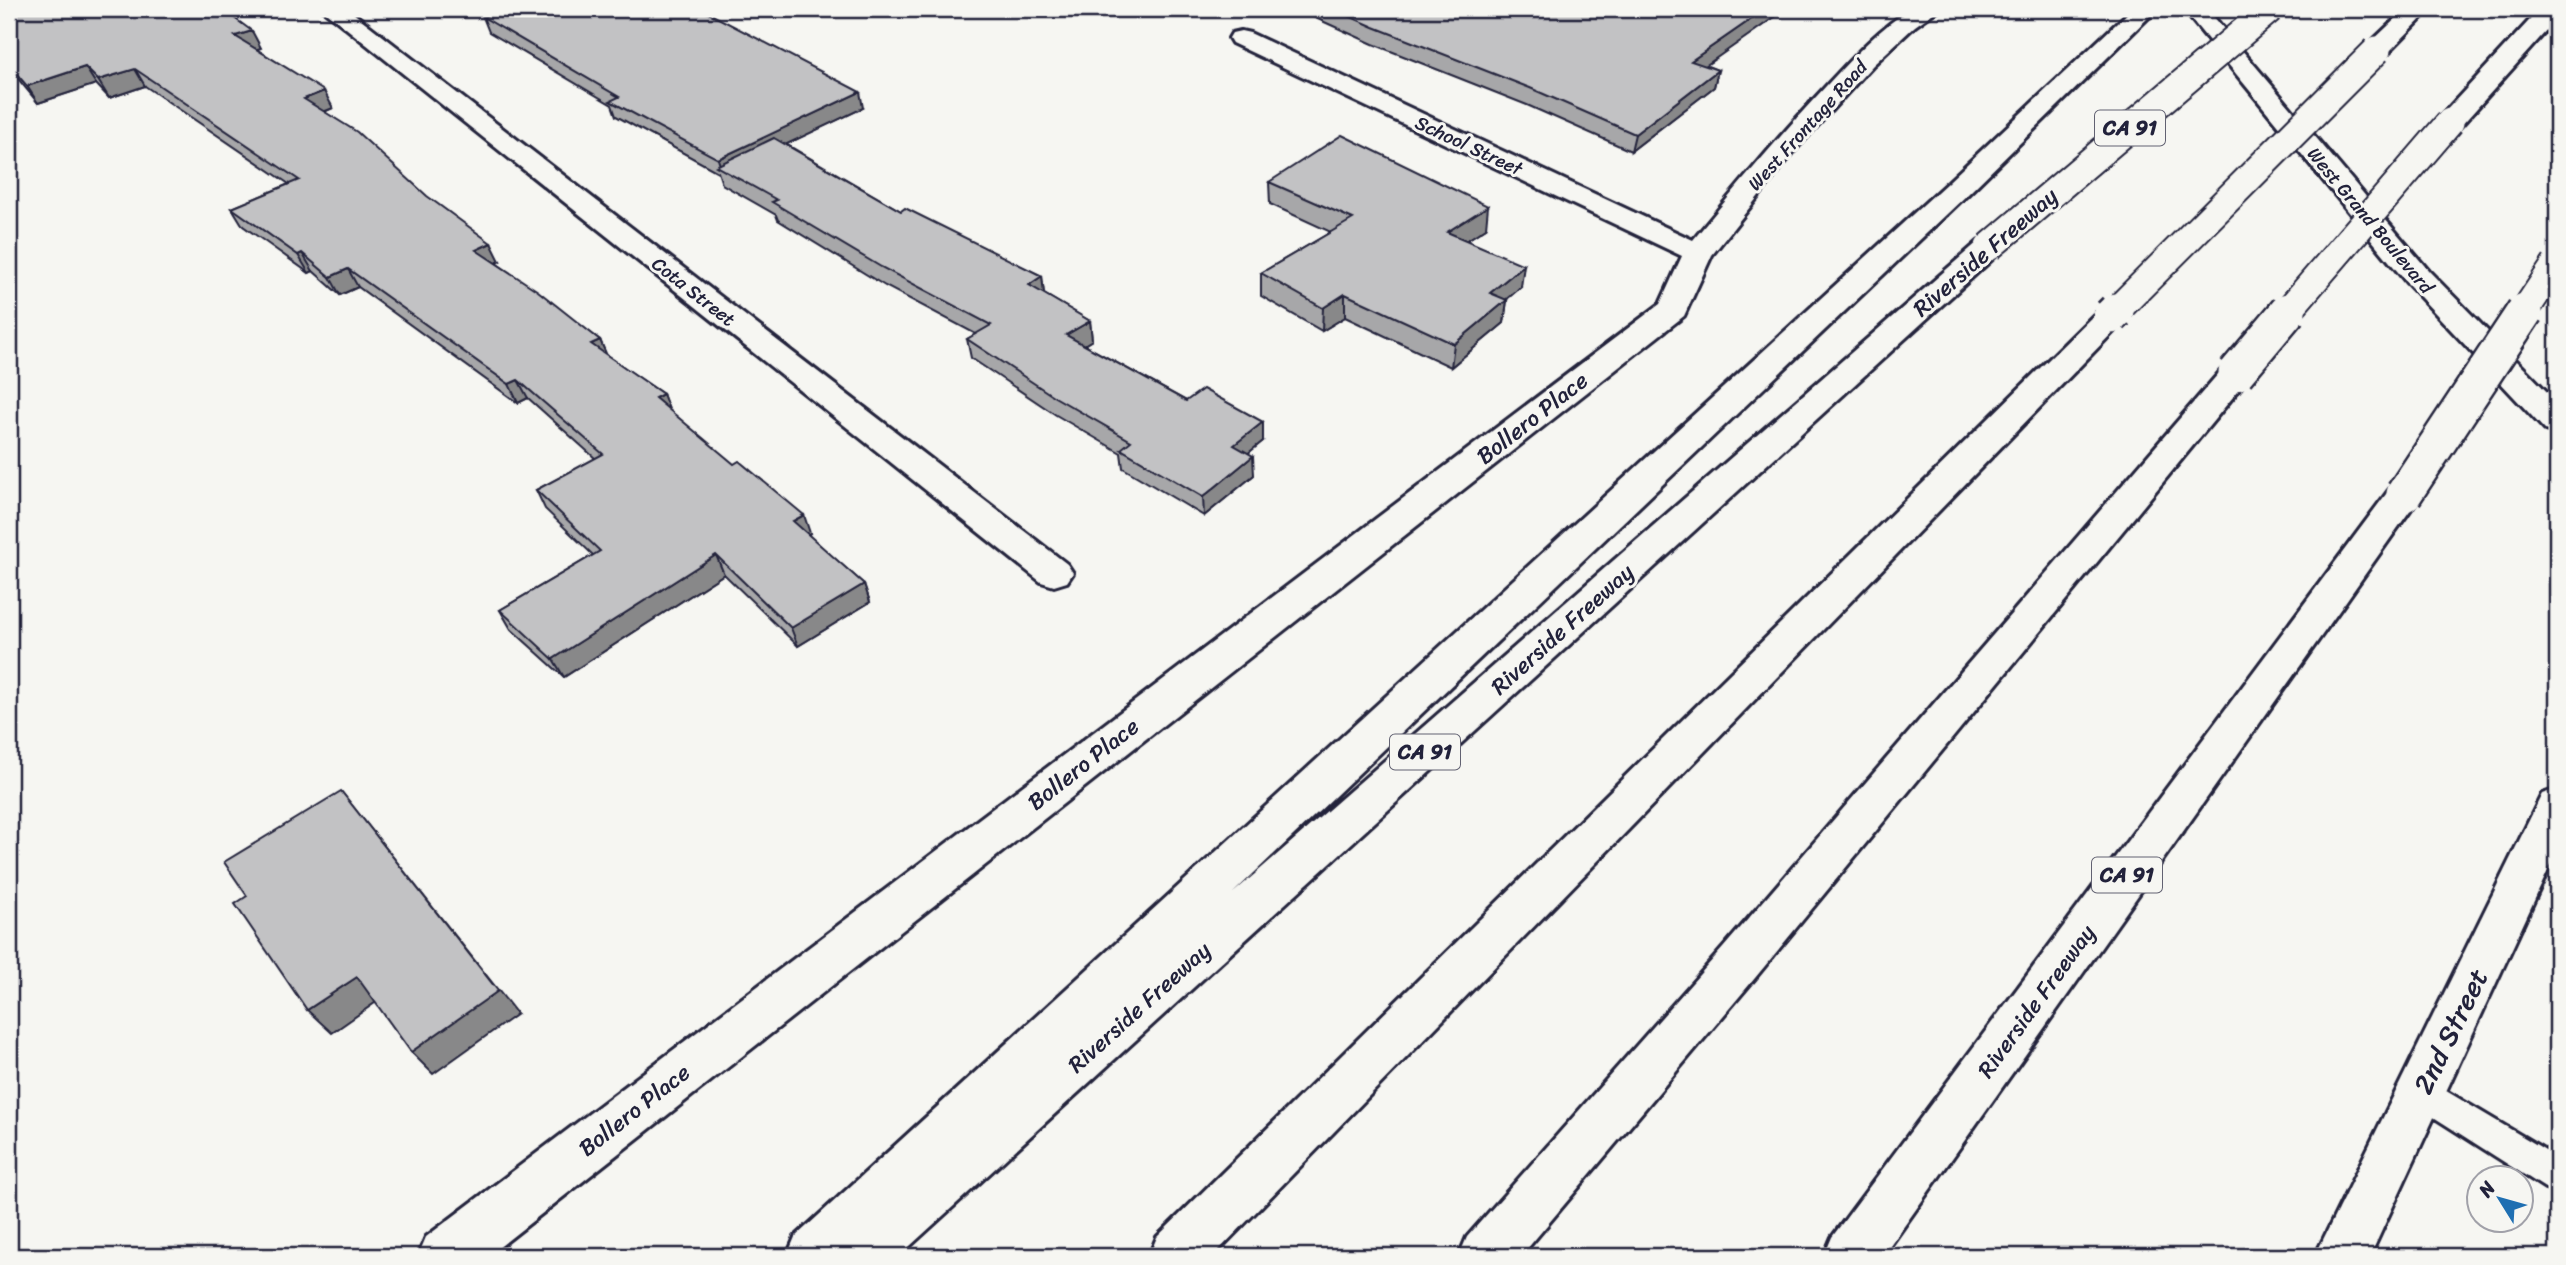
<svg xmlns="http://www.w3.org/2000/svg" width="2566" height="1265" font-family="Sriracha,sans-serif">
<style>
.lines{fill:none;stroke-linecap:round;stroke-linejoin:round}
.service-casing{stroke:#22223b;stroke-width:6}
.minor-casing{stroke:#22223b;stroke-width:6}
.secondary-casing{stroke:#22223b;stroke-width:6}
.primary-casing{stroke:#22223b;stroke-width:6}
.motorway-casing{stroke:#22223b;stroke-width:6}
.service{fill:#f6f6f2;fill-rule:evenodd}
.minor{fill:#f6f6f2;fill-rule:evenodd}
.secondary{fill:#f6f6f2;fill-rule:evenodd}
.primary{fill:#f6f6f2;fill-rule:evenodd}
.motorway{fill:#f6f6f2;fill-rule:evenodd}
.motorway-bridge-far1-casing{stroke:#22223b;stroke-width:31;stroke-linecap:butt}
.motorway-bridge-casing{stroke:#22223b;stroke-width:40;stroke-linecap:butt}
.motorway-bridge-far1{stroke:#f6f6f2;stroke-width:27}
.motorway-bridge{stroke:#f6f6f2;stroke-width:35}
.wall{fill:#a7a7a9;stroke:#22223b;stroke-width:2}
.shaded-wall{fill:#888889;stroke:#22223b;stroke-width:2}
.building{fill:#c2c2c4;stroke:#22223b;stroke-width:2}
.labels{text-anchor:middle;stroke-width:6;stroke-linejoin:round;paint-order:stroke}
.far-street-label{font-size:19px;fill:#22223b;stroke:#f6f6f2}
.shield{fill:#f6f6f2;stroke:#626272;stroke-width:2}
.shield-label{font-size:21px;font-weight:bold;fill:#22223b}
.street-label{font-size:23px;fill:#22223b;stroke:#f6f6f2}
.near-street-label{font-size:28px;fill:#22223b;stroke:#f6f6f2}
</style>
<rect width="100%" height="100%" fill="#f6f6f2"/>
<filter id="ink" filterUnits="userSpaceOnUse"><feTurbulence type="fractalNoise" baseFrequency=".0143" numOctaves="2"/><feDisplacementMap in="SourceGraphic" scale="14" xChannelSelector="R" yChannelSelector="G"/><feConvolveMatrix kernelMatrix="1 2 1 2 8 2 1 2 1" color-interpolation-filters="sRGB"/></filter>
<g filter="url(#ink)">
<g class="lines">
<defs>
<path id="service" d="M2421,1076L2557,1157V1192L2545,1188L2410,1102L2405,1091L2410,1080Z"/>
<path id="minor" d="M322,9H348L1067,564L1073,573L1067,582L1054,586L1041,582Z
M1911,9H1939L1915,26L1873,65L1796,149L1712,255L1684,316L488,1256H418L426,1237L1660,304L1682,256L1232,43L1229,38L1232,33L1241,31L1250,33L1693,240C1737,187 1780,135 1827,85C1852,58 1879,28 1911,9Z"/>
<path id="secondary" d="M2557,789V851L2370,1256H2315L2542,794Z"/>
<path id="primary" d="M2183,9H2207L2429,271L2557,402V433L2545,430L2407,283Z"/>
<path id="motorway" d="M2132,9H2157L1968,194L1232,894L1979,241L1989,238L1999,241L2004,247L1999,253L899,1256H787L795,1237L1948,182Z
M2406,9H2431L2386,55L2377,57L2368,55L2365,50L2368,45Z
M2540,9H2557V19L2459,128L2450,130L2441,128L2437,122L2441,116Z
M2111,307L2122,309L2126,316L2122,323L1213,1256H1149L1157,1237L2100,309Z
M2236,363L2247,366L2252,373L2247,380L1755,978L1521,1256H1459L1467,1237L1723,948L2225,366Z
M2404,482L2416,486L2422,494L2416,502L1883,1256H1824L1832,1237L2392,486Z"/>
</defs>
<!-- service casing -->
<use href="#service" class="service-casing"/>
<!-- minor casing -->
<use href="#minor" class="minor-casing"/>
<!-- secondary casing -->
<use href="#secondary" class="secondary-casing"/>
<!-- primary casing -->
<use href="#primary" class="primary-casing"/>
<!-- motorway casing -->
<use href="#motorway" class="motorway-casing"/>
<!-- service -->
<use href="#service" class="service"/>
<!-- minor -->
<use href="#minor" class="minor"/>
<!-- secondary -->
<use href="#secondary" class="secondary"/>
<!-- primary -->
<use href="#primary" class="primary"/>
<!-- motorway -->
<use href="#motorway" class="motorway"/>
<defs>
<path id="motorway-bridge-far1" d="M1989,247L2270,9
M2115,312L2377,50
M2287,312L2450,122
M2524,312L2556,264"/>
<path id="motorway-bridge" d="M2111,316L2116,311
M2236,373L2288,311
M2404,494L2525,311"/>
</defs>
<!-- motorway-bridge-far1 casing -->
<use href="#motorway-bridge-far1" class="motorway-bridge-far1-casing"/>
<!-- motorway-bridge casing -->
<use href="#motorway-bridge" class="motorway-bridge-casing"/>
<!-- motorway-bridge-far1 -->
<use href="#motorway-bridge-far1" class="motorway-bridge-far1"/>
<!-- motorway-bridge -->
<use href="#motorway-bridge" class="motorway-bridge"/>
</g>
<!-- wall -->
<path class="wall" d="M9,9L261,48L256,49L333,108L324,112L500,261L496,263L600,340L606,355L663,394L669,410L810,533L808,535L864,584L870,602L798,646L724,574L564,677L511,629L500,610L593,555L545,509L536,490L596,459L528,398L518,403L358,287L340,295L313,271L309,273L243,226L232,208L289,184L145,86L109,98L96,84L38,103L9,68Z
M485,9H701L863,108L786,144L901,211L1042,276L1044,294L1090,321L1092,340L1084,345L1186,401L1263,441L1248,453L1254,475L1204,516L1123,468L1121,453L1056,415L971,358L967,339L976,334L885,286L778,220L776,215L722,184L718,172L616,116L612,105L489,32L483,17L488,15Z
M1300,9H1786L1705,65L1718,70L1714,87L1631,151L1527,105L1373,44L1300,11Z
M1269,182L1486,228L1467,240L1521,287L1506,300H1507L1504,323L1451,367L1345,317L1322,331L1261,296V273L1331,232L1270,204Z"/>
<!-- shaded-wall -->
<path class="shaded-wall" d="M1766,9H1786L1688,78L1691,61Z
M252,31L261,48L244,53L235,36Z
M85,67L96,84L38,103L27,86Z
M135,69L145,86L109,98L98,80Z
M1718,70L1714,87L1631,151L1635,134Z
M324,91L333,108L313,116L304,99Z
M860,92L863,108L728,172L721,168L718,159Z
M1488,206L1486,228L1445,254L1447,232Z
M491,243L500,261L484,268L476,250Z
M302,253L313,271L309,273L298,255Z
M1524,265L1521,287L1487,315L1490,293Z
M348,269L358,287L340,295L330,277Z
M1042,276L1044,295L1029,285Z
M1345,294V317L1322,331L1323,308Z
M1507,300L1504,323L1451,367L1454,344Z
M1090,321L1092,340L1069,354L1066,335Z
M600,340L608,358L591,344Z
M518,380L528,398L518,403L509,384Z
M663,394L670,412L655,398Z
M1263,422V441L1235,464L1234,445Z
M1253,456L1254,475L1204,516L1203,497Z
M804,515L810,533L800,540L793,521Z
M716,555L724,574L564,677L553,659Z
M864,584L870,602L798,646L791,628Z
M341,791L517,1014L433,1074L411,1052Z
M357,977L379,1000L332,1033L307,1010Z"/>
<!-- building -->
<path class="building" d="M9,9H222L252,31L235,36L324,91L304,99L357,132L427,196L491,243L476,250L538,291L600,340L591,344L663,394L655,398L734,464L739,461L804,515L793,521L864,584L791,628L716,555L553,659L500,610L600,551L536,490L603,454L518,380L509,384L348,269L330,277L302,253L298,255L232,208L299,180L135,69L98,80L85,67L27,86L9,65Z
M491,9H701L860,92L718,159L610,101L619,97L483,17L497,12Z
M1333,9H1766L1691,61L1718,70L1635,134L1530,88L1374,27Z
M1342,135L1488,206L1447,232L1524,265L1490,293L1507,300L1454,344L1345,294L1323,308L1261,273L1353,219L1269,182Z
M774,138L901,211L905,208L1042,276L1029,285L1090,321L1066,335L1186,401L1203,389L1263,422L1234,445L1253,456L1203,497L1121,449L1131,441L1053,396L967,339L991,325L881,267L772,202L777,200L716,166Z
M341,791L498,991L411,1052L357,977L307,1010L235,904L247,896L224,862Z"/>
</g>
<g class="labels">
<!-- far-street labels -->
<g class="far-street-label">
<text transform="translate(1807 125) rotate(-48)" y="7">West Frontage Road</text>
<text transform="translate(1469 145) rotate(25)" y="7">School Street</text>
<text transform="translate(2371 220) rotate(50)" y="7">West Grand Boulevard</text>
<text transform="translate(694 291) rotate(38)" y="7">Cota Street</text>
</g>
<!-- shield labels -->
<g class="shield">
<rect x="2095" y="110.5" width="70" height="35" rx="5"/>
<rect x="1390" y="734.5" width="70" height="35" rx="5"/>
<rect x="2092" y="857.5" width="70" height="35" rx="5"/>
</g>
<g class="shield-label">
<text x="2130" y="135">CA 91</text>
<text x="1425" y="759">CA 91</text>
<text x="2127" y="882">CA 91</text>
</g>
<!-- street labels -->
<g class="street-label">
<text transform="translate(1985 252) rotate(-41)" y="8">Riverside Freeway</text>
<text transform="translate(1532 418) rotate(-38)" y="8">Bollero Place</text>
<text transform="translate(1562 629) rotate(-42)" y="8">Riverside Freeway</text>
<text transform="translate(1083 764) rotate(-38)" y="8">Bollero Place</text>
<text transform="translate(2036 1001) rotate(-54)" y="8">Riverside Freeway</text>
<text transform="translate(1139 1007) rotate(-42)" y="8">Riverside Freeway</text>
<text transform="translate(634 1110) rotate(-38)" y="8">Bollero Place</text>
</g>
<!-- near-street labels -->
<g class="near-street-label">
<text transform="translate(2450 1031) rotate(-64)" y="10">2nd Street</text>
</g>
</g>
<!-- margin -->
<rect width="2566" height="1265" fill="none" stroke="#f6f6f2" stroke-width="35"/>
<rect x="18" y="18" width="2531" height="1230" fill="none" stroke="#22223b" stroke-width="2.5" filter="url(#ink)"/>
<!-- north arrow -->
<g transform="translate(2500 1199) rotate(307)"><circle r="33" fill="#f6f6f2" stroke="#a1a1a9" stroke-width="2"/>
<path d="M0-5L12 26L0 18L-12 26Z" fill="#1f6fb2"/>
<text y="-10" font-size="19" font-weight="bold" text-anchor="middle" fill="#22223b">N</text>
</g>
</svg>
